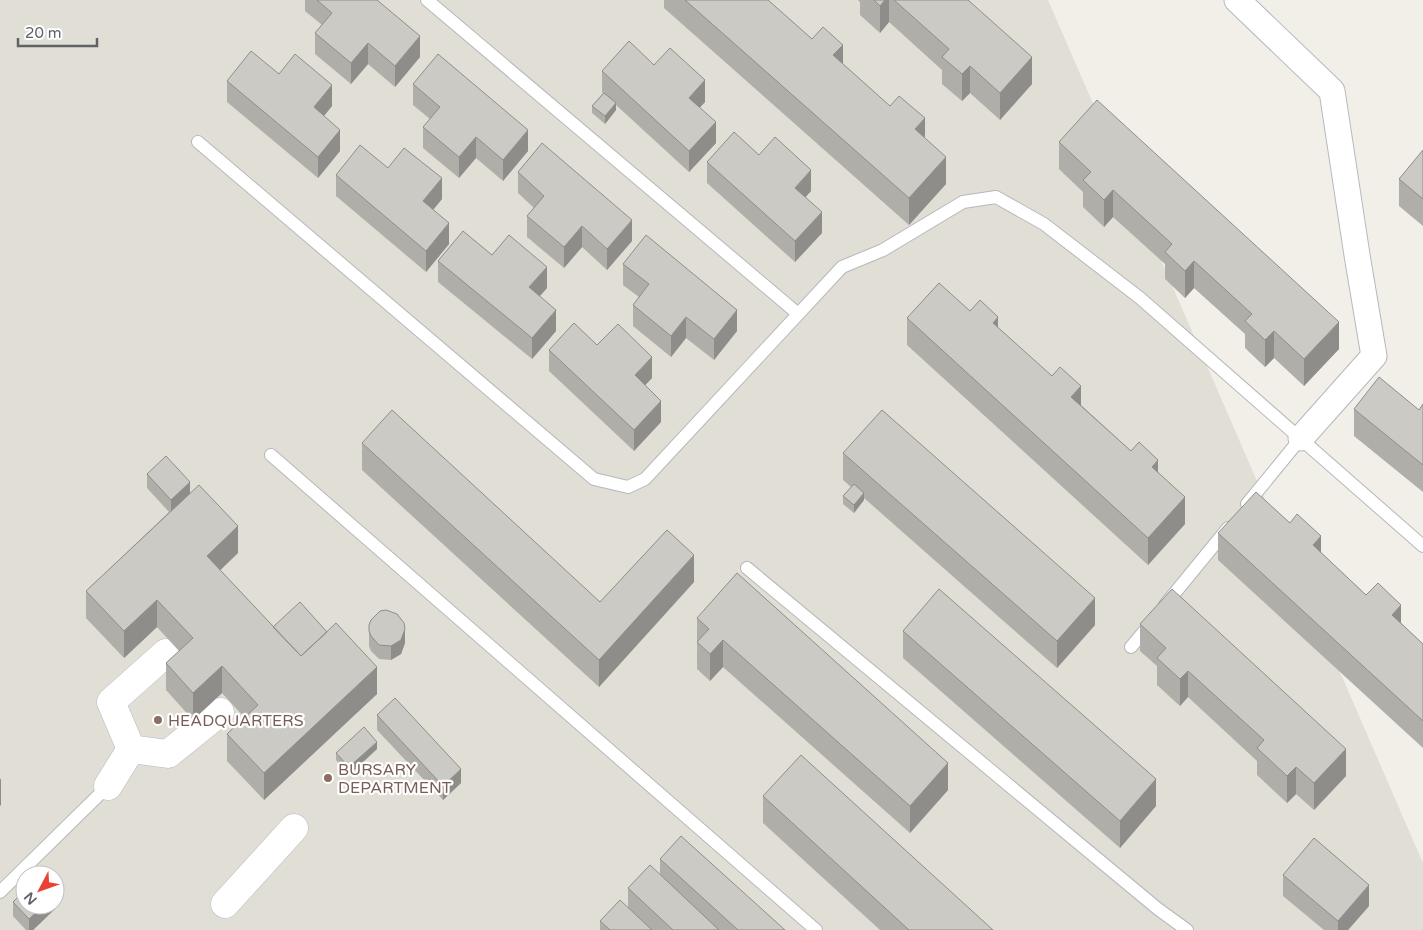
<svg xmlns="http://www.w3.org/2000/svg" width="1423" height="930" font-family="'Varela Round',sans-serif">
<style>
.education{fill:#e1ded6;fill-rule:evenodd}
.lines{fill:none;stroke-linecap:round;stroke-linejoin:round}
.lane-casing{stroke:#b5b8bc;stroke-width:14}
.street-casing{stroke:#b5b8bc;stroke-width:27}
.secondary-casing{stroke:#b6babf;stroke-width:29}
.lane{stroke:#fff;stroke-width:12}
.street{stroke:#fff;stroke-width:25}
.secondary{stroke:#fff;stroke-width:28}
.wall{fill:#afaea9}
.shaded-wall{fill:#8f8d8a}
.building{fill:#cccac5;stroke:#8f8d8a}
.education-dot{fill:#8d6e63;stroke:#fff;stroke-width:2}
.labels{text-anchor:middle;stroke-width:4.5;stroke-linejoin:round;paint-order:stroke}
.education-label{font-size:16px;fill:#785e54;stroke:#fff;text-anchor:start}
</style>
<rect width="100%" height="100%" fill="#f1efe8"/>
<!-- education -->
<path class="education" d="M0,0H1048L1423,863V930H0ZM25,875H55V905H25Z"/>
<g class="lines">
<defs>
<path id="lane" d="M427,0L797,313
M198,142L594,479L628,487L645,479L842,267L883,250L963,202L996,197L1044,224L1140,298L1423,546
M271,455L816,930
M1247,504L1301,438
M747,568L1158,909L1187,930
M1165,605L1228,528
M1131,647L1151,623
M0,892L108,786"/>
<path id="street" d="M1237,0L1332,91L1357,255L1374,356L1301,438"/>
<path id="secondary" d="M131,749L111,702L166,653
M108,786L131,749L168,754L220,712
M225,904L294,828"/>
</defs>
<!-- lane casing -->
<use href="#lane" class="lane-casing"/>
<!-- street casing -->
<use href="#street" class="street-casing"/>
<!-- secondary casing -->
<use href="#secondary" class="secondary-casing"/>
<!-- lane -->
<use href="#lane" class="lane"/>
<!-- street -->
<use href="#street" class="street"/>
<!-- secondary -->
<use href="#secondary" class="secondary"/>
</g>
<!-- wall -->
<path class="wall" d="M305,0H377L420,57L395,87L368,64L351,84L315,54V33L322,25L305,11Z
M664,0H768L812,39L843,64L925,138L946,184L909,225L664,8Z
M858,0H968L1032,84L1000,120L970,93L962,101L942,84V70L889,22L880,33L860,15V2Z
M654,65L705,102L700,107L716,143L689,172L616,105V110L605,124L592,113V106L603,93L602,92V71Z
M279,74L332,106L324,116L340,151L318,178L227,102V81Z
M413,84L528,151L503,181L476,158L459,178L423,148V127L430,119L413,105Z
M1059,142L1339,349L1304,386L1274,358L1265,367L1245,348V334L1194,288L1185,298L1165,279V264L1113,217L1104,227L1083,207V192L1059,169Z
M1423,150V226L1399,206V179Z
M759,155L811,191L805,197L822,233L795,262L707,183V162Z
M388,168L442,199L433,210L449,244L426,272L336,196V175Z
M518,172L632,241L607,270L582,247L564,268L527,237V216L534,208L518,193Z
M492,255L547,288L540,296L556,331L532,359L438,282V261Z
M623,264L737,331L714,360L686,338L671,357L633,326V305L639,297L623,285Z
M970,311L998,328L1081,405L1131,451L1158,472L1185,524L1148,565L907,345V318Z
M597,345L652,378L645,385L661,422L634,451L549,371V350Z
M1423,404V492L1354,436V409L1419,410Z
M362,443L600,602L694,582L599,687L362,470Z
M843,453L1095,625L1057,668L864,498V500L854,513L843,504V496L851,487L843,480Z
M147,474L190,493L238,553L220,570L273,627L377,694L264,800L227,761V734L244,717L222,693L193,720L166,690V663L179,651L157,627L124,658L86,618V591L169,512L147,488Z
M1218,533L1321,553L1366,595L1401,623L1423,644V748L1218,560Z
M697,618L948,790L910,833L723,667L710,681L697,669Z
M1140,624L1346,776L1314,810L1296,794L1287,803L1257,775V761L1188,697L1180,706L1157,685V666L1140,651Z
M369,625L405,643L401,654L391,660L379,659L371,651L369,646Z
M903,631L1156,806L1120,848L903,658Z
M377,715L461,783L443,800L377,730Z
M377,749L349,775L336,760V753Z
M763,796L993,930H880L763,823Z
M660,859L785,930H600V921L628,907V888L660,874Z
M1283,875L1369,906L1348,930H1324L1283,896Z
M13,902L56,908L33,930H26L13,916Z"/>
<!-- shaded-wall -->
<path class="shaded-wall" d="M885,0H889V22L880,33V6Z
M420,36V57L395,87V66Z
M368,43V64L351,84V63Z
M843,45V72L833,55Z
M1032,57V84L1000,120V93Z
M970,66V93L962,101V74Z
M705,80V102L689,119V98Z
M332,85V106L314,128V107Z
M616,103V110L605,124V116Z
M925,118V145L915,129Z
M716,122V143L689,172V151Z
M340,130V151L318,178V157Z
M528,130V151L503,181V160Z
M476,137V158L459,178V157Z
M946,157V184L909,225V198Z
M811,170V191L795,209V188Z
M442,178V199L423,222V201Z
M1113,190V217L1104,227V200Z
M822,212V233L795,262V241Z
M632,220V241L607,270V249Z
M449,223V244L426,272V251Z
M582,226V247L564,268V247Z
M1194,261V288L1185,298V271Z
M547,267V288L529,308V287Z
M556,310V331L532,359V338Z
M737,310V331L714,360V339Z
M686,317V338L671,357V336Z
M998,317V344L993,323Z
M1339,322V349L1304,386V359Z
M1274,331V358L1265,367V340Z
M652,357V378L635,396V375Z
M1081,386V413L1071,397Z
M661,401V422L634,451V430Z
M1158,460V486L1152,467Z
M190,482V497L171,514V500Z
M864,493V500L854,513V505Z
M1185,497V524L1148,565V538Z
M238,526V553L207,583V556Z
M1321,536V563L1313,545Z
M694,555V582L599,687V660Z
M1095,598V625L1057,668V641Z
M157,600V627L124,658V631Z
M1401,605V632L1392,615Z
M405,629V643L401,654L391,660V646Z
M723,640V667L710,681V654Z
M222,666V693L193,720V693Z
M377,667V694L264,800V773Z
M1188,671V697L1180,706V679Z
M377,742V749L349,775V767Z
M1346,749V776L1314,810V783Z
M948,763V790L910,833V806Z
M1296,767V794L1287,803V776Z
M461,769V783L443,800V786Z
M1,778V805L0,806V780Z
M1156,779V806L1120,848V821Z
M1369,885V906L1348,930H1338V921Z
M56,894V908L33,930H29V919L44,905H55V895Z"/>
<!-- building -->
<path class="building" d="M317,0H377L420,36L395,66L368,43L351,63L315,33L332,13Z
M685,0H768L812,39L823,27L843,45L833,55L890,106L899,96L925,118L915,129L946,157L909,198Z
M874,0H885L880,6Z
M894,0H968L1032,57L1000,93L970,66L962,74L942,57L949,49Z
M629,41L654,65L670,48L705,80L689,98L716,122L689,151L602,71Z
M251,51L279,74L295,54L332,85L314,107L340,130L318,157L227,81Z
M438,54L528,130L503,160L476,137L459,157L423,127L440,107L413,84Z
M604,93L616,103L605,116L592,106Z
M1097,100L1339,322L1304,359L1274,331L1265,340L1245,321L1252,314L1194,261L1185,271L1165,252L1172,244L1113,190L1104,200L1083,180L1091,172L1059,142Z
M734,132L759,155L775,137L811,170L795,188L822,212L795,241L707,162Z
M542,143L632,220L607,249L582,226L564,247L527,216L544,196L518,172Z
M360,145L388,168L404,148L442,178L423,201L449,223L426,251L336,175Z
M1423,150V199L1399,179Z
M463,231L492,255L509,235L547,267L529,287L556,310L532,338L438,261Z
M646,235L737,310L714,339L686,317L671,336L633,305L649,284L623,264Z
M939,283L970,311L980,300L998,317L993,323L1052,376L1060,367L1081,386L1071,397L1131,451L1139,442L1158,460L1152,467L1185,497L1148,538L907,318Z
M574,323L597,345L618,324L652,357L635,375L661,401L634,430L549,350Z
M1379,377L1419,410L1423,404V465L1354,409Z
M392,410L600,602L667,530L694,555L599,660L362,443Z
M882,410L1095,598L1057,641L843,453Z
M166,456L190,482L171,500L147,474Z
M854,484L864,493L854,505L843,496Z
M199,485L238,526L207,556L301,656L336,623L377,667L264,773L227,734L258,705L222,666L193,693L166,663L193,638L157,600L124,631L86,591Z
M1256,492L1290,523L1297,514L1321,536L1313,545L1366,595L1378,583L1401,605L1392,615L1423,644V721L1218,533Z
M737,573L948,763L910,806L723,640L710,654L697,642L709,629L697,618Z
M939,589L1156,779L1120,821L903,631Z
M1172,589L1346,749L1314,783L1296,767L1287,776L1257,748L1264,740L1188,671L1180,679L1157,658L1166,648L1140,624Z
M300,602L327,632L301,656L273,627Z
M386,610L397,614L404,623L405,629L401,640L391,646L379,645L371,636L369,631V625L371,620L380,611Z
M395,698L461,769L443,786L377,715Z
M364,727L377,742L349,767L336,753Z
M801,755L993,930H909L763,796Z
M681,836L785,930H738L660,859Z
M1314,838L1369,885L1338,921L1283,875Z
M650,865L719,930H673L628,888Z
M25,890V905H44L29,919L13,902Z
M620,900L652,930H610L600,921Z"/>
<!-- markers -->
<g class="education-dot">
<circle cx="158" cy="720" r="5"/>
<circle cx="328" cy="778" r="5"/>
</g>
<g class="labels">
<!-- education labels -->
<g class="education-label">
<text x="168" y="726">HEADQUARTERS</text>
<text x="338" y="775">BURSARY<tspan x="338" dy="18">DEPARTMENT</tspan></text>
</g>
</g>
<!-- north arrow -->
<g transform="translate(40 890) rotate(229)"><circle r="24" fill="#ffffff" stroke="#bfc1c3"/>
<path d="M0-4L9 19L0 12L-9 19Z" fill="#ea4335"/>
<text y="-8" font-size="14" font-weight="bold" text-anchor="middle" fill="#5f6368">N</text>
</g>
<!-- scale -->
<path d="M18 38v8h79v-8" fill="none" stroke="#5f6368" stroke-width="2.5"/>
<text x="25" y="38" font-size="15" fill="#5f6368" stroke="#ffffff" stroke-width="4" paint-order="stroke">20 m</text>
</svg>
